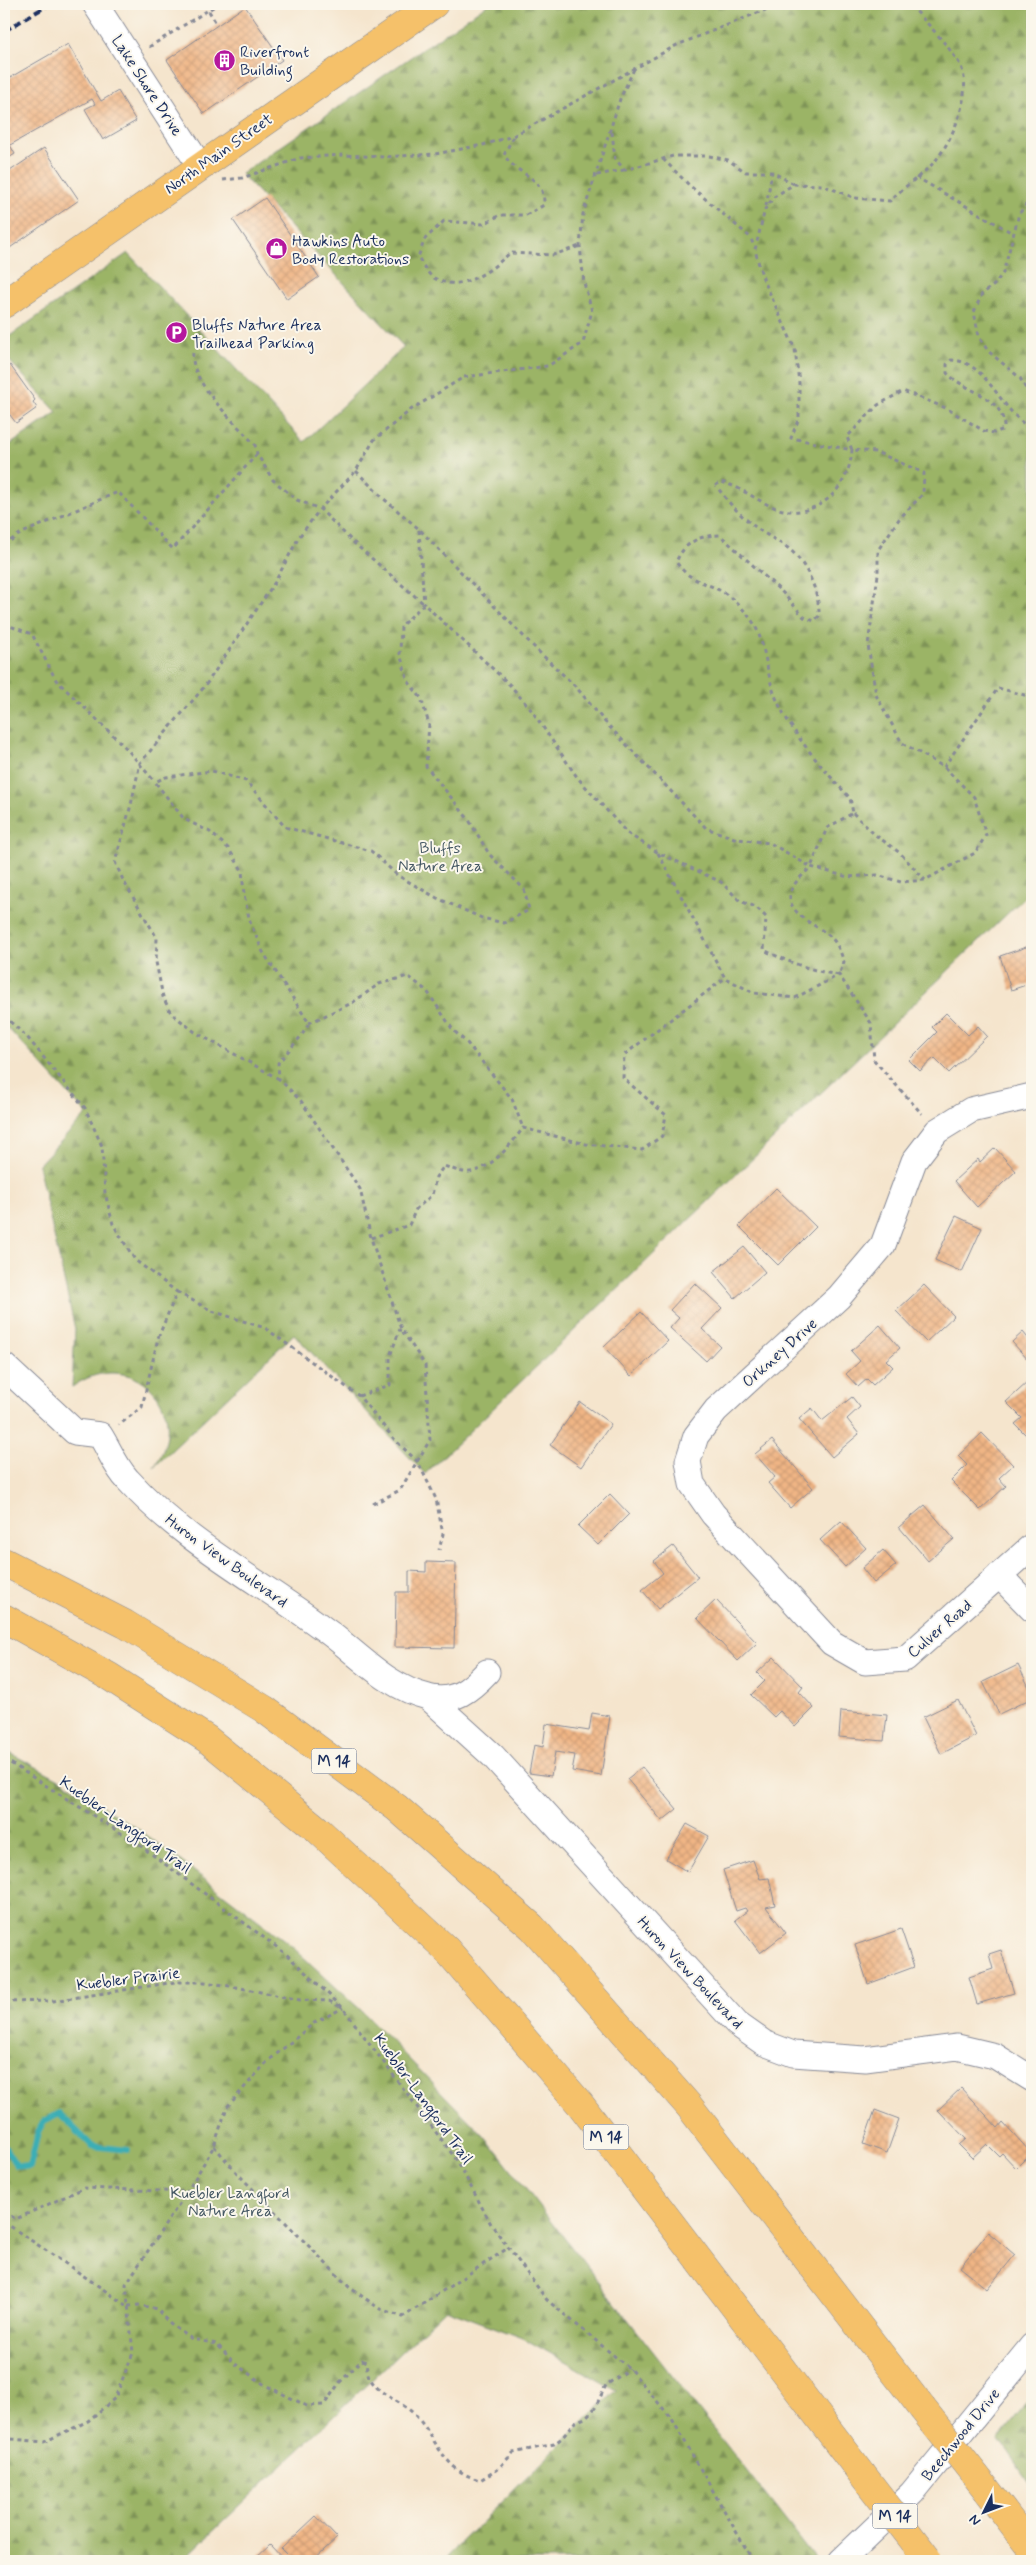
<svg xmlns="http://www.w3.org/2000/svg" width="1036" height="2565" font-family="Mynerve,sans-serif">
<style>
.forest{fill:url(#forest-firs);stroke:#5b7262}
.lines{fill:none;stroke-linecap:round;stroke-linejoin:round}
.stream{stroke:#3daeb5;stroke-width:6}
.building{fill:url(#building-cross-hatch)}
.minor-casing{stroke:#888a96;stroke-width:27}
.primary-casing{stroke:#888a96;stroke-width:29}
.motorway-casing{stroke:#888a96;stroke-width:29}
.path{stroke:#888a96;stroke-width:3;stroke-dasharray:4 4;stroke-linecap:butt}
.minor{stroke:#fff;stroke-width:25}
.primary{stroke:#f5c16b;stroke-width:28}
.motorway{stroke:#f5c16b;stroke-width:28}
.rail{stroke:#1b2f5e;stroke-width:4;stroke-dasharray:8 4;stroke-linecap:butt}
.motorway-bridge-casing{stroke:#888a96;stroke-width:29;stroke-linecap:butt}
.motorway-bridge{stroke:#f5c16b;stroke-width:28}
.labels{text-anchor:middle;stroke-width:4;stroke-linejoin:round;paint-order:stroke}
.shield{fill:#fbf7ec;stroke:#5e6b89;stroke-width:1}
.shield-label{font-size:15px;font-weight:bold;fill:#1b2f5e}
.poi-label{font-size:16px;fill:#1b2f5e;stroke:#fbf7ec;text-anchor:start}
.street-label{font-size:16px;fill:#1b2f5e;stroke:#fbf7ec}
.park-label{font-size:16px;fill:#455864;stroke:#fbf7ec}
</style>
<defs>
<pattern id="forest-firs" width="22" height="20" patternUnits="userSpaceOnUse" patternTransform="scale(1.25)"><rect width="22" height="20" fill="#9bb466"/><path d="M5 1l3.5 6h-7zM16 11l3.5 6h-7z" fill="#7e9357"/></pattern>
<pattern id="building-cross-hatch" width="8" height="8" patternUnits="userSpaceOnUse" patternTransform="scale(1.25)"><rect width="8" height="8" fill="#f0b585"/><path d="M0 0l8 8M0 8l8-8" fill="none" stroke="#cd9c75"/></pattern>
</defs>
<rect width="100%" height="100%" fill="#fbf7ec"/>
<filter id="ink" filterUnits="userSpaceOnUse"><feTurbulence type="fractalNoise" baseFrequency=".02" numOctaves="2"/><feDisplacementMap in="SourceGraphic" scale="10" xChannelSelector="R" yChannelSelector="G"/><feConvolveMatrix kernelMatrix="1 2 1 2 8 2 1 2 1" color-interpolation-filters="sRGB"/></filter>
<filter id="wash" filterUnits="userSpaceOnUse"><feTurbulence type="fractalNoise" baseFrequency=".0096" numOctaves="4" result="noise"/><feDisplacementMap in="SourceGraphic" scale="20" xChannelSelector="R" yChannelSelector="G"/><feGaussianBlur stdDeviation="1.12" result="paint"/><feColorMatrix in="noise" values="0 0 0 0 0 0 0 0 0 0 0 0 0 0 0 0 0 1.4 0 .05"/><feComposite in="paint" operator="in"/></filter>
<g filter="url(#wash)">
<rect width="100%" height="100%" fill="#f5e5cd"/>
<!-- forest -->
<path class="forest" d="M488,4H1032V73L1026,84L1032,108V890L425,1474L294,1334L154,1467C196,1408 131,1344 72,1387L75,1329L38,1165L87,1114L4,1024V449L57,412L4,355V340L128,253L304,442L404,347L241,174Z
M4,1750L63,1781L141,1831L287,1942L364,2013L486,2138L817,2561H442L616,2390L523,2338L446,2309L182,2561H4Z
M1032,2397V2487L999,2439Z"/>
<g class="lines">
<!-- stream -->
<path class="stream" d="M4,2146L16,2165L30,2167L38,2132L44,2121L59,2113L92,2146L128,2150"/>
</g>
<g id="blocks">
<!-- building -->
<path class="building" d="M245,6L282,60L204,114L167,60Z
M68,44L101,101L118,91L136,121L103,140L85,109L95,104L92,99L10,145L15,154L4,161V81Z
M44,148L79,200L4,252V175Z
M265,198L319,277L287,299L233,220Z
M10,365L35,400L33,402L37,408L16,423L4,407V369Z
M1032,945V983L1011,990L1000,956Z
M946,1013L968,1035L978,1026L987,1036L949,1073L934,1058L920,1071L909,1060L937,1032L932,1027Z
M995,1148L1016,1171L977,1207L954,1181L978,1159L980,1162Z
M776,1188L816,1227L778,1265L739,1226Z
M956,1216L982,1228L962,1272L935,1260Z
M744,1247L765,1272L735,1298L713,1272Z
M695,1283L722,1308L702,1329L720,1346L706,1361L670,1328L679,1318L670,1310Z
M924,1285L954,1316L926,1342L896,1311Z
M641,1312L668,1341L631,1376L604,1347Z
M880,1325L900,1348L886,1360L893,1367L873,1385L867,1379L858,1387L846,1374L860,1361L851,1351Z
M1023,1332L1032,1343V1360L1030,1362L1012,1342Z
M1028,1382L1032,1387V1429L1026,1435L1015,1424L1022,1418L1006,1402Z
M852,1397L860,1407L847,1419L859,1434L832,1457L799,1419L812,1408L822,1421Z
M580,1402L611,1424L581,1467L550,1445Z
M982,1433L1013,1465L999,1478L1006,1486L980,1510L951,1481L967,1465L958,1456Z
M772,1440L813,1488L790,1508L768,1483L775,1477L755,1454Z
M610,1494L629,1514L598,1545L578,1526Z
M925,1505L954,1539L928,1561L899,1527Z
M841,1521L866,1548L845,1567L820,1540Z
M673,1546L698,1577L658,1609L642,1590L663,1573L654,1561Z
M883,1550L896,1565L874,1583L862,1568Z
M426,1562L456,1563L454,1648L395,1647L396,1592H409V1571L426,1572Z
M716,1600L757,1643L738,1661L697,1618Z
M774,1657L803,1687L799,1692L814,1708L795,1727L780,1711L774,1717L751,1695L765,1681L757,1673Z
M1018,1665L1032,1693V1698L999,1714L983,1682Z
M958,1700L976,1736L941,1754L923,1717Z
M841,1711L887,1715L884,1741L839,1737Z
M592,1713L610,1716L601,1776L572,1771L575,1755L555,1752L551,1776L529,1773L534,1745L543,1747L546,1724L589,1731Z
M642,1767L677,1809L662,1821L627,1779Z
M687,1824L709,1836L688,1872L666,1859Z
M753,1860L760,1879L769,1878L775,1905L766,1907L786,1933L760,1953L735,1920L747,1911L745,1908L736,1911L723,1870Z
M901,1929L914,1967L868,1984L855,1945Z
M1001,1950L1014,1993L977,2004L969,1977L993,1969L989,1954Z
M961,2088L998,2128L1003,2122L1031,2153L1016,2168L1002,2153L999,2156L987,2144L972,2158L959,2145L966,2139L938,2110Z
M875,2110L899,2119L887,2153L863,2144Z
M988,2232L1015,2255L987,2289L960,2267Z
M316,2516L337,2538L312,2561H293L281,2549Z
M270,2545L285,2561L254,2560Z"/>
</g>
</g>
<g filter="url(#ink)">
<use href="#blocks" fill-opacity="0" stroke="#888a96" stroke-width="1"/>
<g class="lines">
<defs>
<path id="minor" d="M95,4L200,166
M1032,1096L971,1110L937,1131L914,1161L883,1245L839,1297L716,1410L696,1436L688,1461L692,1484L713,1514L832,1643L865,1662L905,1659L1032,1546
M4,1366L75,1432L100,1435C109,1449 116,1468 128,1480C184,1542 258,1580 324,1629C358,1653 386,1687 428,1697C454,1704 471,1689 487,1672
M999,1575L1032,1609
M428,1697L493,1756L737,2024L764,2043L793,2054L865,2059L957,2047L995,2056L1032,2079
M841,2561L912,2493L1032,2346"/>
<path id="primary" d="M4,304L434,4"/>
<path id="motorway" d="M4,1562L125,1624L264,1709L397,1808L532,1927L689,2106L922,2408
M4,1618L110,1677L207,1739L317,1829L446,1949L580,2104L862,2474
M987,2490L1032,2549"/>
</defs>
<!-- minor casing -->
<use href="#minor" class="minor-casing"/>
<!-- primary casing -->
<use href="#primary" class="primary-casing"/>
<!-- motorway casing -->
<use href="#motorway" class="motorway-casing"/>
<!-- path -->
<path class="path" d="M205,4L217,25
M149,47L218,4
M1032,93L1028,149L1032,158
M612,132L615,159L625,170L673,156H709L728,160L746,172H772L794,184
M513,137L504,155C519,178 545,175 544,205L526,215H500L484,224L444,221L425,239L418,257C422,263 428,275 434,278C462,294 491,270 510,253L553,255L580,246
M663,159L689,185L750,237L755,248
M597,175L624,170
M916,177L1014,234
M223,180L242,178L300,158L343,155L383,157L435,154L483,145L513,136L677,45L780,4
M1032,197L1019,214L1003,273L994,285L982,294L974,312L979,337L988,351L1020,378L1032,400
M766,206L772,172
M193,353C189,382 236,423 255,445L257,454L273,480L297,500L320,509L354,543L424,604
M356,471L384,499L419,529L539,652L576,687L605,722L706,828L737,839L770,843L811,867L827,828L853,813L850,798C823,769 786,728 773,690C766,669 764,635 750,618C742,607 731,596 719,590C700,580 690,581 676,562C684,543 699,535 720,535L783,593L804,617L814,621L819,616C820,593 806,562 788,548C778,541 768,536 758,529C743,518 727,502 716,485L721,482C743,487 761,505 783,510C821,518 850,485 852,450L791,438L799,418V383L795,349L762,276L755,250L765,209L774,197L794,184L822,185L855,198L890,201C904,186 923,175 936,160C953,139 975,89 959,63C946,42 926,23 910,4
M419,530L424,604
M4,545L20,534L118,492L173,549L257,454
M4,624L32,634L56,680L126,748L155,782
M944,767L998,688L1032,697
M853,813L874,834L900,853L925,880
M658,853L725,978
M4,1016L27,1037L85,1108L102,1146L105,1193L113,1224L135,1260L177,1292L158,1338L142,1407L119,1425
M309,1023L352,1003L379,984L408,976L427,991L453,1030L467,1043L512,1099L523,1128
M279,1079L195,1032L171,1013L163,997L156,962L157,938L123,880L115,862L131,805L140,763L205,686L275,582L299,537L320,509L356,471L374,440L412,409L464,377L548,366L583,343L592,311L584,283L580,246L583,214L620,99L634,69
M371,1238L409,1225L416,1209L432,1195L436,1177L444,1166C450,1168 457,1171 463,1172C487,1175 511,1145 523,1128L586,1144L642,1150L662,1136L666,1115L623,1078L624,1055L725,978L754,993L795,998L839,975L871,1023L874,1060L922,1114
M177,1292L212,1311L265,1328L359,1396L395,1440L418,1462L436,1499L443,1534L439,1550
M359,1396L390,1385V1356L400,1329
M373,1504L400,1490L430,1440L425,1365L401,1329L371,1238L360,1189L301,1101L279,1079L278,1063L302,1035L309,1023L263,952L250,922L244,895L242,870L228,848L210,832L184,819L155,782L166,777L212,771L246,781L285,827L371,851L397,875L437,898L482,918L504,923L529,910L524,889L489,854L469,820L426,766L429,724L421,698L408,681L400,654L401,626L424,604L510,685L532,711L577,777L627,833L657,852L721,882L740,901L756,907L766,917L764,950C788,962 812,971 839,975L844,962C840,950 836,940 826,933C813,924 784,911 791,891C794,882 805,873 811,867L848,877L877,875L901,882L925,880L975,853L986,835L974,797L944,767L902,743L876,695L868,645L878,575V550L899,519L923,494L924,473L876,452L852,450L847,437L878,405L903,391L946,408L984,431L994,433L1004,429C1005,395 964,392 947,373V364L951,360C988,360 1002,416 1032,428
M4,1759L138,1844L286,1954L343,2008L456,2159L491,2224L547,2300L630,2369L672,2419L753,2561
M4,2002L53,2001L175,1982H205L236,1987L300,2000L329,2001L339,2006
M214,2146L237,2173L349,2287L380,2309L403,2317L508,2248
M4,2212L16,2219L84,2188L186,2192
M4,2222C45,2250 86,2277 127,2306
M128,2306L139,2305L157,2309L170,2324L192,2339L217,2344L234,2363L265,2385L307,2406L324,2405L340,2382L362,2360L366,2362C367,2367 367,2375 371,2380C380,2395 400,2401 413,2413C438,2438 441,2470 480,2480L497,2470L513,2453L554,2444L562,2438L575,2422L585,2418L595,2408L606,2385L630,2369
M4,2436L12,2439L44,2442L88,2421L115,2398L133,2353L126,2284L187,2192L214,2146L227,2107L267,2062L314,2023L343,2008"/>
<!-- minor -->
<use href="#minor" class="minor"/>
<!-- primary -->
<use href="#primary" class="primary"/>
<!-- motorway -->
<use href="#motorway" class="motorway"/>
<!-- rail -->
<path class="rail" d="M4,31L50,4"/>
<defs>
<path id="motorway-bridge" d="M922,2408L987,2490
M862,2474L927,2558"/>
</defs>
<!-- motorway-bridge casing -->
<use href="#motorway-bridge" class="motorway-bridge-casing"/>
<!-- motorway-bridge -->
<use href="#motorway-bridge" class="motorway-bridge"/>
</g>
</g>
<!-- icons -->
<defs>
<symbol id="building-disc" viewBox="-11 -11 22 22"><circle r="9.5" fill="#b5179e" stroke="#fbf7ec"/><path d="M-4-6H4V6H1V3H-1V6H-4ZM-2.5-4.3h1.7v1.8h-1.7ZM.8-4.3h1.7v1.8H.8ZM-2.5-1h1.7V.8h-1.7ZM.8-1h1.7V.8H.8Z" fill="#fff"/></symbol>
<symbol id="shop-disc" viewBox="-11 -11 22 22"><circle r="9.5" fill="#b5179e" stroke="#fbf7ec"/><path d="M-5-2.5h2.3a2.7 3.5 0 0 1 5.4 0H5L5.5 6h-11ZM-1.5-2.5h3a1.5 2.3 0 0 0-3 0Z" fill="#fff"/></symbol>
<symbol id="parking-disc" viewBox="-11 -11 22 22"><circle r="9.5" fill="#b5179e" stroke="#fbf7ec"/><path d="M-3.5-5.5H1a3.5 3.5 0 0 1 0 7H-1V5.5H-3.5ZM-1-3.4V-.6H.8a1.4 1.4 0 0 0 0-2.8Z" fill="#fff"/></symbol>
</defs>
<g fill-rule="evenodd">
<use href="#building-disc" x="212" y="48" width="25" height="25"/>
<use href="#shop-disc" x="264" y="236" width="25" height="25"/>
<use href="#parking-disc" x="164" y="320" width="25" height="25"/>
</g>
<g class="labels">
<!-- shield labels -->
<g class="shield">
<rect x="311.5" y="1748.5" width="45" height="25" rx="4"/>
<rect x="583.5" y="2124.5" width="45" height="25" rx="4"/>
<rect x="872.5" y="2503.5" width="45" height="25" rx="4"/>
</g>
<g class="shield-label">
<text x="334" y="1766">M 14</text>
<text x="606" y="2142">M 14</text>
<text x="895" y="2521">M 14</text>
</g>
<!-- poi labels -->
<g class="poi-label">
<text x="240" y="57">Riverfront<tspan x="240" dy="18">Building</tspan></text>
<text x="292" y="246">Hawkins Auto<tspan x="292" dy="18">Body Restorations</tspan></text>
<text x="192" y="330">Bluffs Nature Area<tspan x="192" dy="18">Trailhead Parking</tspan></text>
</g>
<!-- street labels -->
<g class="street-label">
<text transform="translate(148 85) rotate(57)" y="6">Lake Shore Drive</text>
<text transform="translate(218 153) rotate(-35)" y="6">North Main Street</text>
<text transform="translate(779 1352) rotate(-42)" y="6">Orkney Drive</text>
<text transform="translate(227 1560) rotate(36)" y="6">Huron View Boulevard</text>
<text transform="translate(939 1628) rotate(-41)" y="6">Culver Road</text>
<text transform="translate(126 1824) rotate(35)" y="6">Kuebler-Langford Trail</text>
<text transform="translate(691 1972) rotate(47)" y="6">Huron View Boulevard</text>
<text transform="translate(128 1978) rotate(-7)" y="6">Kuebler Prairie</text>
<text transform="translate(424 2098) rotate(54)" y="6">Kuebler-Langford Trail</text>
<text transform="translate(960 2434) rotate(-51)" y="6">Beechwood Drive</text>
</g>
<!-- park labels -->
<g class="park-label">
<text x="440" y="853">Bluffs<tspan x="440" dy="18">Nature Area</tspan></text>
<text x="230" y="2198">Kuebler Langford<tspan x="230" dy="18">Nature Area</tspan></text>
</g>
</g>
<!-- margin -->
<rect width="1036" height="2565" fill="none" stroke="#fbf7ec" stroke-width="20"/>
<!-- north arrow -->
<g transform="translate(984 2512) rotate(228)" stroke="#fbf7ec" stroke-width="4" paint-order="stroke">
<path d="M0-4L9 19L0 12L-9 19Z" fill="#1b2f5e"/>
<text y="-8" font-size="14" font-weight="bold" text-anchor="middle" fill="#1b2f5e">N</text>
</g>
</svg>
